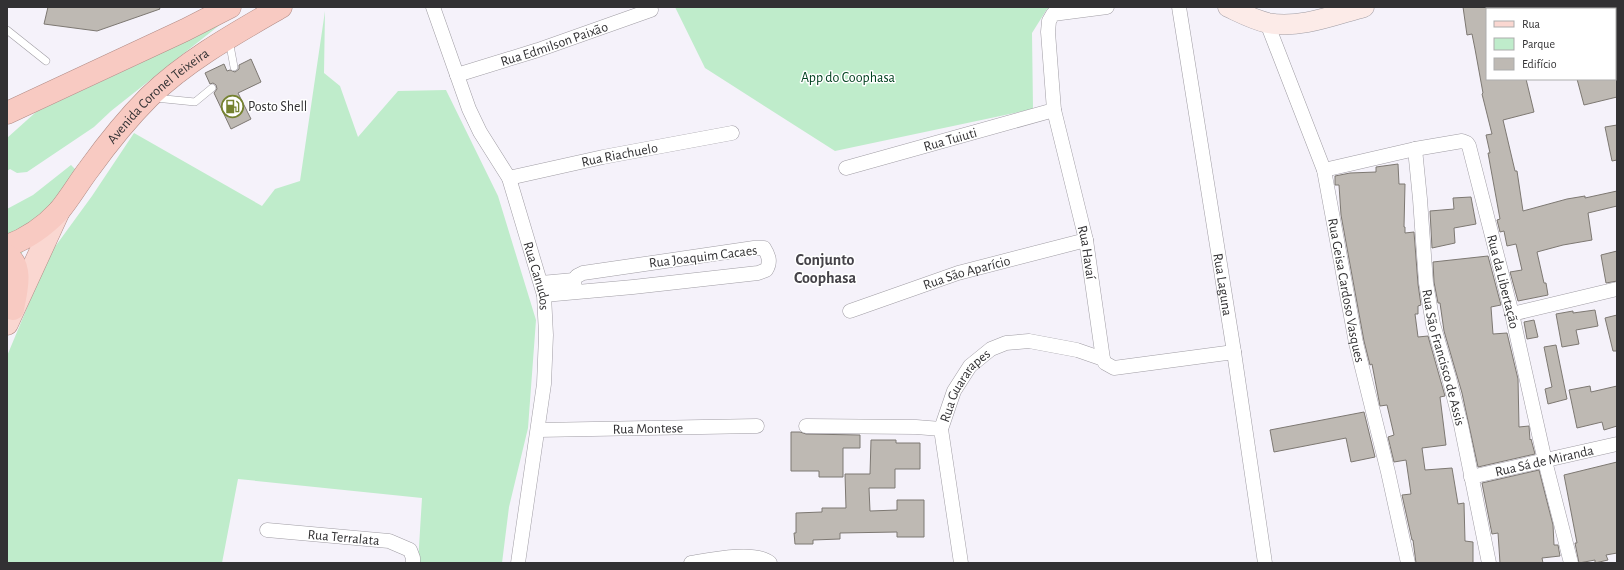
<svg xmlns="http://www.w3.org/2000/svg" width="1624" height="570" font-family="'Alegreya Sans',sans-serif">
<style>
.green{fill:#bfeccb}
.building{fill:#beb9b3;stroke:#7d7872}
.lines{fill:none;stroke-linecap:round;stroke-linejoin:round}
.service-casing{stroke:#a09da4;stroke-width:8}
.minor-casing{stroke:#a09da4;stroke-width:15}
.secondary-casing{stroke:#a09da4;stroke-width:21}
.primary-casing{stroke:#b18c86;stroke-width:23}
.trunk-casing{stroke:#b18c86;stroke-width:23}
.service{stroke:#fff;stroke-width:7}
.minor{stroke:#fff;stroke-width:14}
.secondary{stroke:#fcebe8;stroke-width:20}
.primary{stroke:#fad7d1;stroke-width:22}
.trunk{stroke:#f8cac2;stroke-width:22}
.labels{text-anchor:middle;stroke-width:3;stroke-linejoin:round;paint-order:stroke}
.street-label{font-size:14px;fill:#323133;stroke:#fff}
.park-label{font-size:14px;fill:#00411f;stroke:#fff}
.poi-label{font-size:14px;fill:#323133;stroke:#fff;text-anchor:start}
.quarter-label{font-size:16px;font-weight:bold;fill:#454349;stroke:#fff}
</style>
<rect width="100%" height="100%" fill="#f5f2fa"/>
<!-- green -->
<path class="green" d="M675,7H1063L1047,9L1032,33L1033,109L835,151L705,68Z
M325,11L324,73L340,86L358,137L398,91L446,90L498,196L536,320L528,428L509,507L502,563H418L422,498L238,479L222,563H7V356L49,255L92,196L134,133L262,206L275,189L300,181Z
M231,16L111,111L94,127L27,172L17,173L10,169L7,171V138L36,112L141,63Z
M71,165L76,170L20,256L7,234V209L33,195Z"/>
<!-- building -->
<path class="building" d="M48,7H159L160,9L97,31L44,24Z
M1463,7H1487V79H1526L1534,112L1503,120L1515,171H1517L1523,211L1567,199L1585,196V198L1617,191V206L1588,213L1592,240L1563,245L1537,252L1544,283H1546L1548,295L1518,301L1510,272L1522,270L1516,244L1507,246L1504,231L1500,232L1497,220L1500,219L1488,153H1490L1486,135L1492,134L1482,94L1483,93L1475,49L1472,34L1467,35Z
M251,59L261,82L238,93L251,119L231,129L214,93L217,89L216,85L213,83L210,84L205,73L224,64L227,71L230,70L235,72L239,69V65Z
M1577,79H1617V97L1584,105Z
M1617,125V160L1612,161L1605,127Z
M1398,164L1399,184H1405L1404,227H1405V233L1414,232L1418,284L1421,305L1418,306V314H1415L1418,337L1428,336L1445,396L1440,397L1446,445L1422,448L1425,470L1452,468L1458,504L1464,503L1465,541L1473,542V563H1416L1413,540H1412L1402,495L1411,494L1406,460L1394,462L1388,437L1394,435L1387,405L1380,406L1372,364L1370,365L1364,341L1341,215L1339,185H1335V176L1350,173L1376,172V167Z
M1471,197L1476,224L1454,228L1455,243L1432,248L1430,211L1454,209L1453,198Z
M1617,251V281L1606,283L1601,255Z
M1488,256L1501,305L1491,307L1493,334L1507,333L1518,379L1519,427L1529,426L1530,440L1531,439L1535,454L1478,467L1462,393L1444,331L1440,303H1438L1434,282L1433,262Z
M1595,310L1598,326L1576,330L1579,344L1562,347L1556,314L1573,311V313Z
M1617,315V351H1613L1605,318Z
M1534,320L1538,337L1527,339L1524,322Z
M1556,345L1567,399L1548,404L1545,389L1552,387L1544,347Z
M1590,386L1591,392L1617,386V426L1604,430L1602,422L1577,428L1569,390Z
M1364,412L1375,457L1351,462L1346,438L1274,452L1270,430Z
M791,432H800L806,434L860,435V448H843V477H819V471H791Z
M871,440H896V443H920V469H895V488H869L870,511L897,510V500H924V537H897V532L840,533V539L813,540V544H795L794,533H796V513L822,512V508H846L845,474H870Z
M1617,462V553L1606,555L1608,560L1595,563V560L1579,563L1575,543H1577L1564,475Z
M1539,470L1553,525L1554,545H1558L1560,556L1542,558L1543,563H1500L1498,533L1492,534L1482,483Z"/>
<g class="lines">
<defs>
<path id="service" d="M7,30L46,61
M229,40L234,67
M155,98L195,102L212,88"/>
<g id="minor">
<path id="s1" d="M433,7L469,109L480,132L509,178L544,295L546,335L544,384L518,563"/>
<path id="s2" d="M1107,7L1053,14L1049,21L1048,32L1054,110L1086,240L1103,359L1105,363L1114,368L1234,352"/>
<path id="s3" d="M1179,7L1234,352L1265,563"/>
<path id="s4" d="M1267,23L1324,170L1356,343L1388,472L1408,563"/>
<path id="s5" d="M457,75L538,50L651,10"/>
<path id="s6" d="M1415,149L1420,199L1426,283L1433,324L1449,378L1461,425L1489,563"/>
<path id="s7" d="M846,168L1054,110"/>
<path id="s8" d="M1324,170L1415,149L1462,141L1467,143L1469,146L1512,314L1545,461L1571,563"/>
<path id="s9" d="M509,178L603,157L732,133"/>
<path d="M541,283L574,280"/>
<path d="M544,295L633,287L758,273L766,270C771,262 769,256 764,248H754L583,273L577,276L574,280L575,292"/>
<path id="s10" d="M850,311L958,273L1086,240"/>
<path d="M1512,314L1617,289"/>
<path d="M806,426L916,427L941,429"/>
<path id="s11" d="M538,430L757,426"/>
<path id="s12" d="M1471,477L1617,444"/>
<path id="s13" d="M267,530L389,541L410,550L413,558V563"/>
<path d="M691,563C709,560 756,550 770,563"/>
<path id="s14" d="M961,563L941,429L954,391L970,366L991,349L1006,343L1029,341L1077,350L1103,359"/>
</g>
<path id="secondary" d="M1228,7C1241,13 1254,20 1268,23C1300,29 1334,15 1364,7"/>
<path id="primary" d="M7,324L59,211"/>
<g id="trunk">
<path d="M7,113L185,30L230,7"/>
<path id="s15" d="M7,246C26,239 45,226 59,211C70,198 79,182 89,169C107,144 127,119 149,97C187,60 236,33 281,7"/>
<path d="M7,255C24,267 16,292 13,309"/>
</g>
</defs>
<!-- service casing -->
<use href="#service" class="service-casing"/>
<!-- minor casing -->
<use href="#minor" class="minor-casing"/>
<!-- secondary casing -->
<use href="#secondary" class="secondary-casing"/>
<!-- primary casing -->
<use href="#primary" class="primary-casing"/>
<!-- trunk casing -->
<use href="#trunk" class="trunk-casing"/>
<!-- service -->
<use href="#service" class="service"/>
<!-- minor -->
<use href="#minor" class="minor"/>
<!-- secondary -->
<use href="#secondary" class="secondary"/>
<!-- primary -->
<use href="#primary" class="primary"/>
<!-- trunk -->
<use href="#trunk" class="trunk"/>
</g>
<!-- icons -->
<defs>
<symbol id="fuel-ring" viewBox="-11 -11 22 22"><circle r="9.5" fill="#fff" stroke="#758230" stroke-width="1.5"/><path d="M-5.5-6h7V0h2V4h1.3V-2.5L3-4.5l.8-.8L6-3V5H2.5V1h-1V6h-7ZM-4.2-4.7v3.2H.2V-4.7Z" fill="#758230"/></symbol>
</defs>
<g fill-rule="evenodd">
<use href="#fuel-ring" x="220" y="94" width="25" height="25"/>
</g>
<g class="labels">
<!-- street labels -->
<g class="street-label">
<text dy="5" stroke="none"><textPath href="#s5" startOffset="102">Rua Edmilson Paixão</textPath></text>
<text dy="5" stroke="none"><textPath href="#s15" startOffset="216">Avenida Coronel Teixeira</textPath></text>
<text dy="5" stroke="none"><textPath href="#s7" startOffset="108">Rua Tuiuti</textPath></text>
<text dy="5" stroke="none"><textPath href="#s9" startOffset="113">Rua Riachuelo</textPath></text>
<text dy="5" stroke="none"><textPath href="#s2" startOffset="298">Rua Havaí</textPath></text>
<text transform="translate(703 256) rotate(-7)" y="5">Rua Joaquim Cacaes</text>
<text dy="5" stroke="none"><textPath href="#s10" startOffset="123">Rua São Aparício</textPath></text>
<text dy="5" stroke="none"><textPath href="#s1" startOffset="290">Rua Canudos</textPath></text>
<text dy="5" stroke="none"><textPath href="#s8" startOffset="290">Rua da Libertação</textPath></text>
<text dy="5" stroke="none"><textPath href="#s3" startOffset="281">Rua Laguna</textPath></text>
<text dy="5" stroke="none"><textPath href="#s4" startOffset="280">Rua Geisa Cardoso Vasques</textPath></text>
<text dy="5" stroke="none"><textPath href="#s6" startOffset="211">Rua São Francisco de Assis</textPath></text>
<text dy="5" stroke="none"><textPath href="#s14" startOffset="186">Rua Guararapes</textPath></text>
<text dy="5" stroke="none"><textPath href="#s11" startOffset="110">Rua Montese</textPath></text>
<text dy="5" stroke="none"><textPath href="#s12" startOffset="75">Rua Sá de Miranda</textPath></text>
<text dy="5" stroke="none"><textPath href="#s13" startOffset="77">Rua Terralata</textPath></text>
</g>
<!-- park labels -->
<g class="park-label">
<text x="848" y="82">App do Coophasa</text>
</g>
<!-- poi labels -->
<g class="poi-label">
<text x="248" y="111">Posto Shell</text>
</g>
<!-- quarter labels -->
<g class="quarter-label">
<text x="825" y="265">Conjunto<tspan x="825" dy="18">Coophasa</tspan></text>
</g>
</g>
<!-- border -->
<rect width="1624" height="570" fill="none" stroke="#323133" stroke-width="16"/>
<!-- legend -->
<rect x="1486" y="8" width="130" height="72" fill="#ffffff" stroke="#adadad"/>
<rect x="1494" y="21" width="20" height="6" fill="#fad7d1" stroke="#adadad"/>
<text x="1522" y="28" font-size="12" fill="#323133">Rua</text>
<rect x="1494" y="38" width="20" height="12" fill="#bfeccb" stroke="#adadad"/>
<text x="1522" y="48" font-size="12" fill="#323133">Parque</text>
<rect x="1494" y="58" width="20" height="12" fill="#beb9b3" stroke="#adadad"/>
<text x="1522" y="68" font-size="12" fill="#323133">Edifício</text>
</svg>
